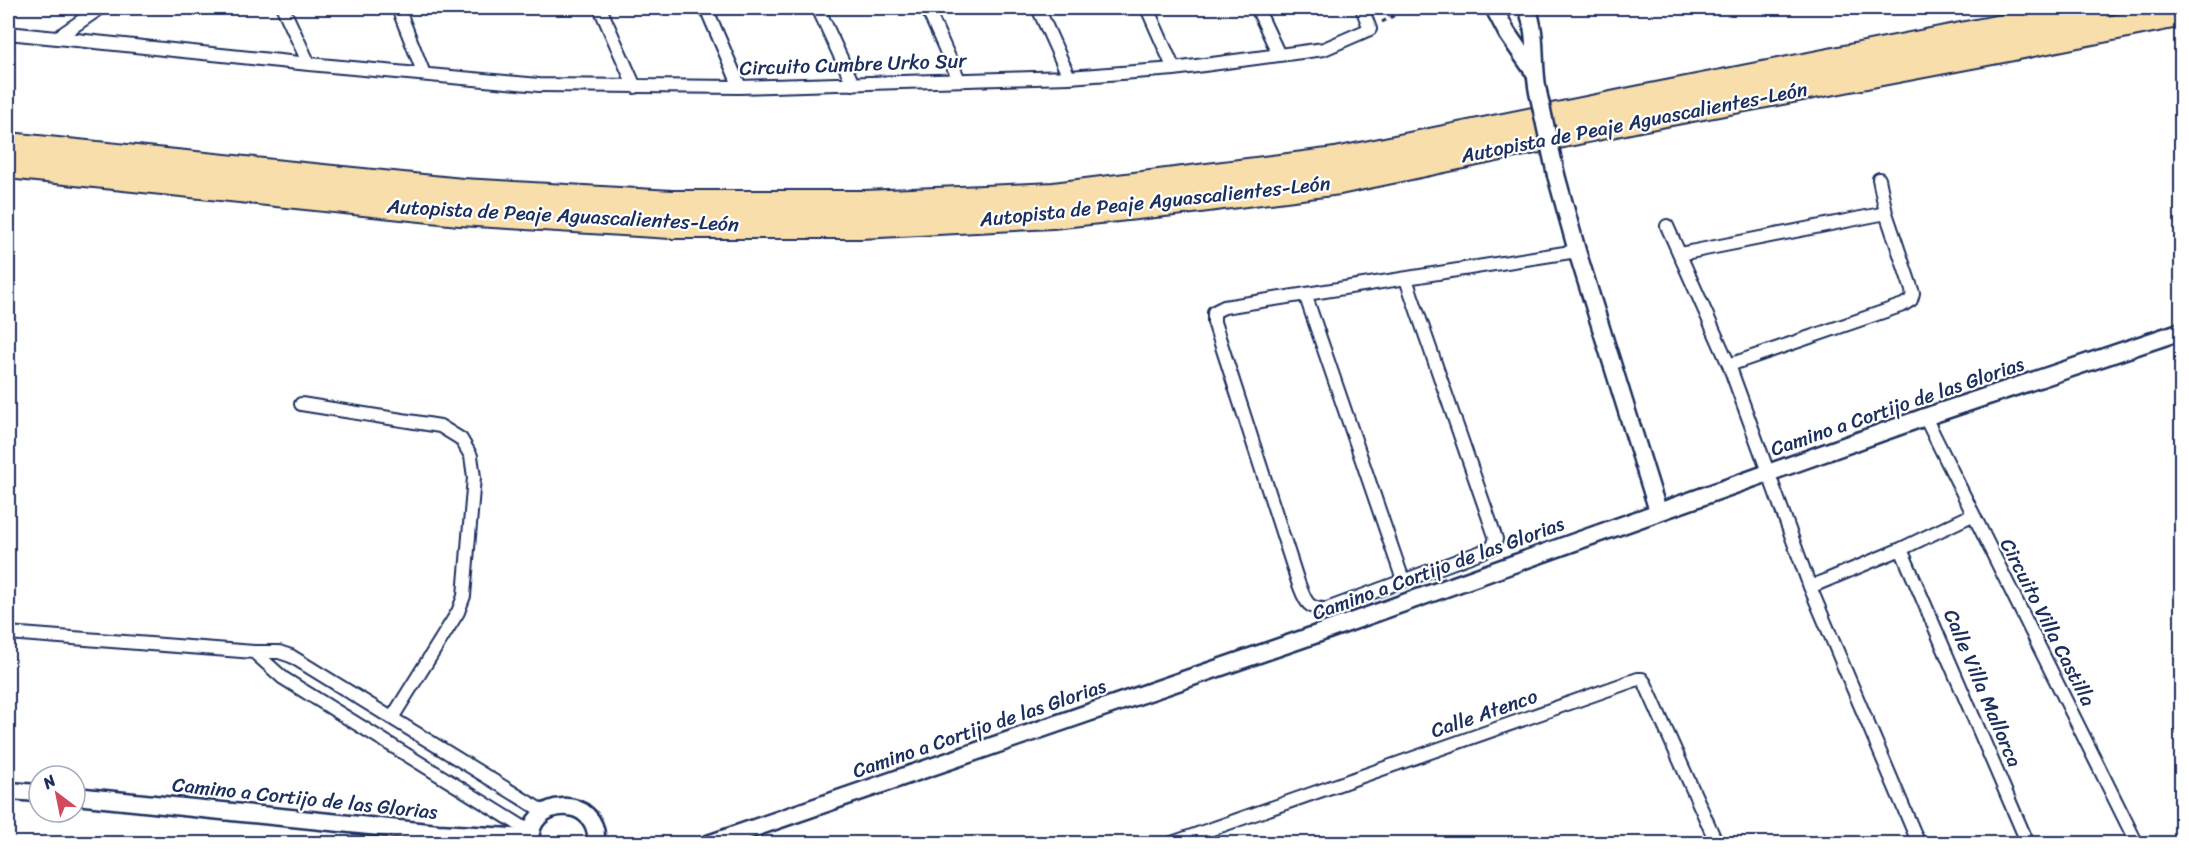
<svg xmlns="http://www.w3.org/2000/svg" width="2189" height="851" font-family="Sriracha,sans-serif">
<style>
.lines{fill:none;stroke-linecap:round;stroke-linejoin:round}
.minor-casing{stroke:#1b2f5e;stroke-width:16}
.tertiary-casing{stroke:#1b2f5e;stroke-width:21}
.motorway-casing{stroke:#1b2f5e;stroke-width:28}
.path{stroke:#1b2f5e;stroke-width:3;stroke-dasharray:4.5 4.5;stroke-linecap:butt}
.minor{stroke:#fff;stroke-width:12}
.tertiary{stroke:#fff;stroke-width:16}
.motorway{stroke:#f8deab;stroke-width:24}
.tertiary-bridge-casing{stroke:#1b2f5e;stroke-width:21;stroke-linecap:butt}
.tertiary-bridge{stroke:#fff;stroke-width:16}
.labels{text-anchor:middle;stroke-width:4.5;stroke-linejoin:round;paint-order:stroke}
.street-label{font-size:20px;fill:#1b2f5e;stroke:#fff}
</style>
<rect width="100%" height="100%" fill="#fff"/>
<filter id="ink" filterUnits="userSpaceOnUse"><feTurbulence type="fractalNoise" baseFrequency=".0167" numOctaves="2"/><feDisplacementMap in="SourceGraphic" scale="12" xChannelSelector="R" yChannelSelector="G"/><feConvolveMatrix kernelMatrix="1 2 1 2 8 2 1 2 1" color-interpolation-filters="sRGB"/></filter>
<g filter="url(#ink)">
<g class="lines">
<defs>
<path id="minor" d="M283,8L309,64
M398,8L424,74
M600,8L635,87
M706,8L740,87
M818,8L853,84
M927,8L959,80
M1038,8L1069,77
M1147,8L1174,69
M1257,8L1279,55
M8,33L309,64L539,85L740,87L1069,77L1174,69L1324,49L1370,29L1362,8
M58,37L100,8
M1667,226L1729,365L1810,587L1919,844
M1680,254L1886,213
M1406,279L1496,539L1492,548L1327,609C1306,610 1305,599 1298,582L1214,322V312L1224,307L1577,251
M1305,294L1403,580
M1729,365L1903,305L1911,300L1913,293L1886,213L1879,179
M301,404L440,426L461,439L471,456L474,477L464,596L458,612L392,718
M1925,417L2137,844
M1901,549L2028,844
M1810,587L1901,549L1972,515
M8,633L254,652H279L291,656L544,812
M254,652L283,678L531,832
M1169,844L1638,679H1642L1645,683L1717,844"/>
<path id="tertiary" d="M1494,8L1507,33L1534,72
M1527,8C1538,35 1532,63 1538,92
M1556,175L1577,251L1658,511
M8,791L39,793
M75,796L438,833L530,838
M531,844C524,797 601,792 596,844
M708,844L1317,634L1925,417L2182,331"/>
<path id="motorway" d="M8,145L462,191L672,203H864L1054,195L1336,160L1636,99L2098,8
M8,166L460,213L671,226H860L1052,216L1192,201L1339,182L1639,119L2008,49L2182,14"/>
</defs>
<!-- minor casing -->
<use href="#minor" class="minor-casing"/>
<!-- tertiary casing -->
<use href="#tertiary" class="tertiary-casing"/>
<!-- motorway casing -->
<use href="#motorway" class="motorway-casing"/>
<!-- path -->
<path class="path" d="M1382,22L1408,8"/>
<!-- minor -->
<use href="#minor" class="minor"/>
<!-- tertiary -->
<use href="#tertiary" class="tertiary"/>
<!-- motorway -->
<use href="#motorway" class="motorway"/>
<defs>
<path id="tertiary-bridge" d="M1538,92L1556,175"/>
</defs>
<!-- tertiary-bridge casing -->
<use href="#tertiary-bridge" class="tertiary-bridge-casing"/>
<!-- tertiary-bridge -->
<use href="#tertiary-bridge" class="tertiary-bridge"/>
</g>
</g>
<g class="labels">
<!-- street labels -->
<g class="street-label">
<text transform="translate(853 64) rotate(-2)" y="7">Circuito Cumbre Urko Sur</text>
<text transform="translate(1634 122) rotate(-11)" y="7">Autopista de Peaje Aguascalientes-León</text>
<text transform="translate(1155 201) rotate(-6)" y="7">Autopista de Peaje Aguascalientes-León</text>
<text transform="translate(563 215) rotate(3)" y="7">Autopista de Peaje Aguascalientes-León</text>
<text transform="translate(1897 406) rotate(-19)" y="7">Camino a Cortijo de las Glorias</text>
<text transform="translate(1438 568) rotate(-20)" y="7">Camino a Cortijo de las Glorias</text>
<text transform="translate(2048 622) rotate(63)" y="7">Circuito Villa Castilla</text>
<text transform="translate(1983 688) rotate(67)" y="7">Calle Villa Mallorca</text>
<text transform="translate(1484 713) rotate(-19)" y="7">Calle Atenco</text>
<text transform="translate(979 728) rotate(-19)" y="7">Camino a Cortijo de las Glorias</text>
<text transform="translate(305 798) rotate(6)" y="7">Camino a Cortijo de las Glorias</text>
</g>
</g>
<!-- margin -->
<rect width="2189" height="851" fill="none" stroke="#fff" stroke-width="30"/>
<rect x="15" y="15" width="2159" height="821" fill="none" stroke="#1b2f5e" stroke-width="2" filter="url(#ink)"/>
<!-- north arrow -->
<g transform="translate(57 794) rotate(328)"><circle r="28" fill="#ffffff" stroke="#a4acbf" stroke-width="1.5"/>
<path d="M0-4.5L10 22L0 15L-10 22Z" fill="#d1495b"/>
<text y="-9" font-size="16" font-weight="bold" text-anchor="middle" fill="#1b2f5e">N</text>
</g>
</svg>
